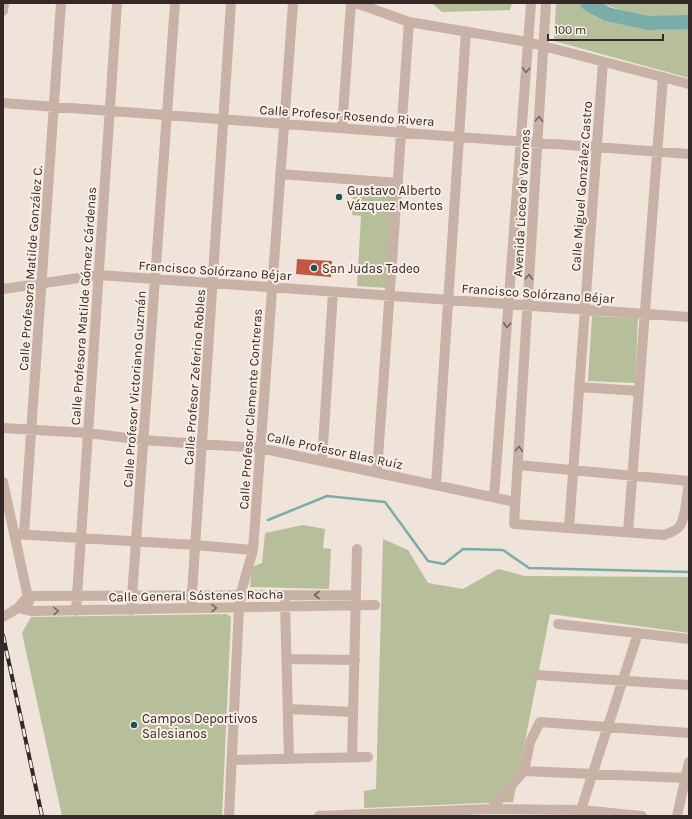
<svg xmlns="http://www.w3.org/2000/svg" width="692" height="819" font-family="Karla,sans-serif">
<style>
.green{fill:#b6bf99}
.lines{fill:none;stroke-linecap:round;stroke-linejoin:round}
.stream{stroke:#79adaa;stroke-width:2.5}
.river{stroke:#79adaa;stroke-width:14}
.building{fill:#c35744}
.minor{stroke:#c8b2a5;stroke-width:10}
.rail-casing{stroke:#342926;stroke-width:4}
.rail{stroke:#f8eee5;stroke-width:2.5;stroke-dasharray:8;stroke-linecap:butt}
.oneway{stroke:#77675f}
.poi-dot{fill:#1d5453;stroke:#f8eee5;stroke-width:1.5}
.labels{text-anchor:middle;stroke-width:4;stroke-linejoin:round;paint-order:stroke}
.street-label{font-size:13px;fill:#342926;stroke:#f8eee5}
.poi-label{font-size:13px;fill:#342926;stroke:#f8eee5;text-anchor:start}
</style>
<rect width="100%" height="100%" fill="#f0e3d9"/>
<!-- green -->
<path class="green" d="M432,3H512L510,10L442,12Z
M556,3H579L599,16L636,27L664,30L677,26L689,28V78L554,41Z
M599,3H689V17L647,18Z
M353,188L393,190L386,288L357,286L361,216L352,215Z
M592,316L638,318L635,383L588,381Z
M303,525L325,529L323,548L331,549L329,589L250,587L252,567L262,563L265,533Z
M383,539L408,550L428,583L463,589L498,569L525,576L689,577V633L550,614L513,802L364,808V791L376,789Z
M227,614L231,617L222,816H62L22,633L31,617Z"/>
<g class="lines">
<!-- stream -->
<path class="stream" d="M268,520L327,496L385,502L428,561L444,564L463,549L503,550L529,568L689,572"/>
<!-- river -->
<path class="river" d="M587,3L607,14L648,23L689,22"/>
</g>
<!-- building -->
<path class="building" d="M297,259L332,261L331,277L296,274Z"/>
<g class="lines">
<!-- minor -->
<path class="minor" d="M356,3L409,22L528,42L689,84
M546,3L514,524L664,535C670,533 676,531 680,526C686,516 687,494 689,482
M3,11L4,3
M3,103L689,154
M342,128L351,3
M280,174L398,183
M3,289L99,275L689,317
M579,387L639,391
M3,428L88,433L143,440L260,448L515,502
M322,461L333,292
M518,465L689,481
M377,472L409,22
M3,482L29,602
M436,485L466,31
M494,497L531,3
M569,528L603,62
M628,532L663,77
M14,534L195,545L253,550
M24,534L61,3
M285,601L289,759
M18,608L31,611L375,605
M191,608L231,3
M131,610L175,3
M76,611L117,3
M3,617L18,608L28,596L356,595
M558,624L689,639
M287,659L355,660
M537,675L689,685
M288,709L353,712
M352,758L357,549
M232,760L368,757
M524,771L685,778
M491,809L524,771L530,742L540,722L689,733
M229,816L239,608L240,596L253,550L293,3
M319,816L491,809L580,810L642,816
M579,816L638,633
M677,816L689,762"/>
<defs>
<path id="rail" d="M3,635L42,816"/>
</defs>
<!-- rail casing -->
<use href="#rail" class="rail-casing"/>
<!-- rail -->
<use href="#rail" class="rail"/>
</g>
<!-- one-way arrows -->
<defs><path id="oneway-chevron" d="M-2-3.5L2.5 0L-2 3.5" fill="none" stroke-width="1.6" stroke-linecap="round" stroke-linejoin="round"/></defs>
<g class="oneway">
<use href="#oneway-chevron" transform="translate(526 70) rotate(94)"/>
<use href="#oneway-chevron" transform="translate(539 119) rotate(-87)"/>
<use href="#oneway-chevron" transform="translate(529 277) rotate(-87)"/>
<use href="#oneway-chevron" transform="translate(507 325) rotate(94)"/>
<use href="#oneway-chevron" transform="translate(519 449) rotate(-86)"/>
<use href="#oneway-chevron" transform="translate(317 595) rotate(180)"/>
<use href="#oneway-chevron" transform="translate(214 608) rotate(-1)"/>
<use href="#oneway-chevron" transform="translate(56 611) rotate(-1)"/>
</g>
<!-- markers -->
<g class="poi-dot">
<circle cx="339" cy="197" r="4"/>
<circle cx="314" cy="268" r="4"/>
<circle cx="134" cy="725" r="4"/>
</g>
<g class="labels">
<!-- street labels -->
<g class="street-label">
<text transform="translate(347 115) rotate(4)" y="5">Calle Profesor Rosendo Rivera</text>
<text transform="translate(581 186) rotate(-86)" y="5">Calle Miguel González Castro</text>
<text transform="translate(521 203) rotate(-87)" y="5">Avenida Liceo de Varones</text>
<text transform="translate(30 268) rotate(-86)" y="5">Calle Profesora Matilde González C.</text>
<text transform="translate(215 270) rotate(4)" y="5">Francisco Solórzano Béjar</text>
<text transform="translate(538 293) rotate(4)" y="5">Francisco Solórzano Béjar</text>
<text transform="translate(83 306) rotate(-86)" y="5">Calle Profesora Matilde Gómez Cárdenas</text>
<text transform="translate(194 377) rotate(-86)" y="5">Calle Profesor Zeferino Robles</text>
<text transform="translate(134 389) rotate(-86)" y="5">Calle Profesor Victoriano Guzmán</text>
<text transform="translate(250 409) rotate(-86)" y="5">Calle Profesor Clemente Contreras</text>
<text transform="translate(335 450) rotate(12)" y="5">Calle Profesor Blas Ruíz</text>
<text transform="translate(196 595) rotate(-1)" y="5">Calle General Sóstenes Rocha</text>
</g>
<!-- poi labels -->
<g class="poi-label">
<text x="347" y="195">Gustavo Alberto<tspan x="347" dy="15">Vázquez Montes</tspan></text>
<text x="322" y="273">San Judas Tadeo</text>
<text x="142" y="723">Campos Deportivos<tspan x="142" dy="15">Salesianos</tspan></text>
</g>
</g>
<!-- border -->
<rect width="692" height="819" fill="none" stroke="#342926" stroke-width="8"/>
<!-- scale -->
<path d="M548 34v6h115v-6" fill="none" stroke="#342926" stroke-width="2"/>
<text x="554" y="34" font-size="12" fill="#342926" stroke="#f8eee5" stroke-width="3" paint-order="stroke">100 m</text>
</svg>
